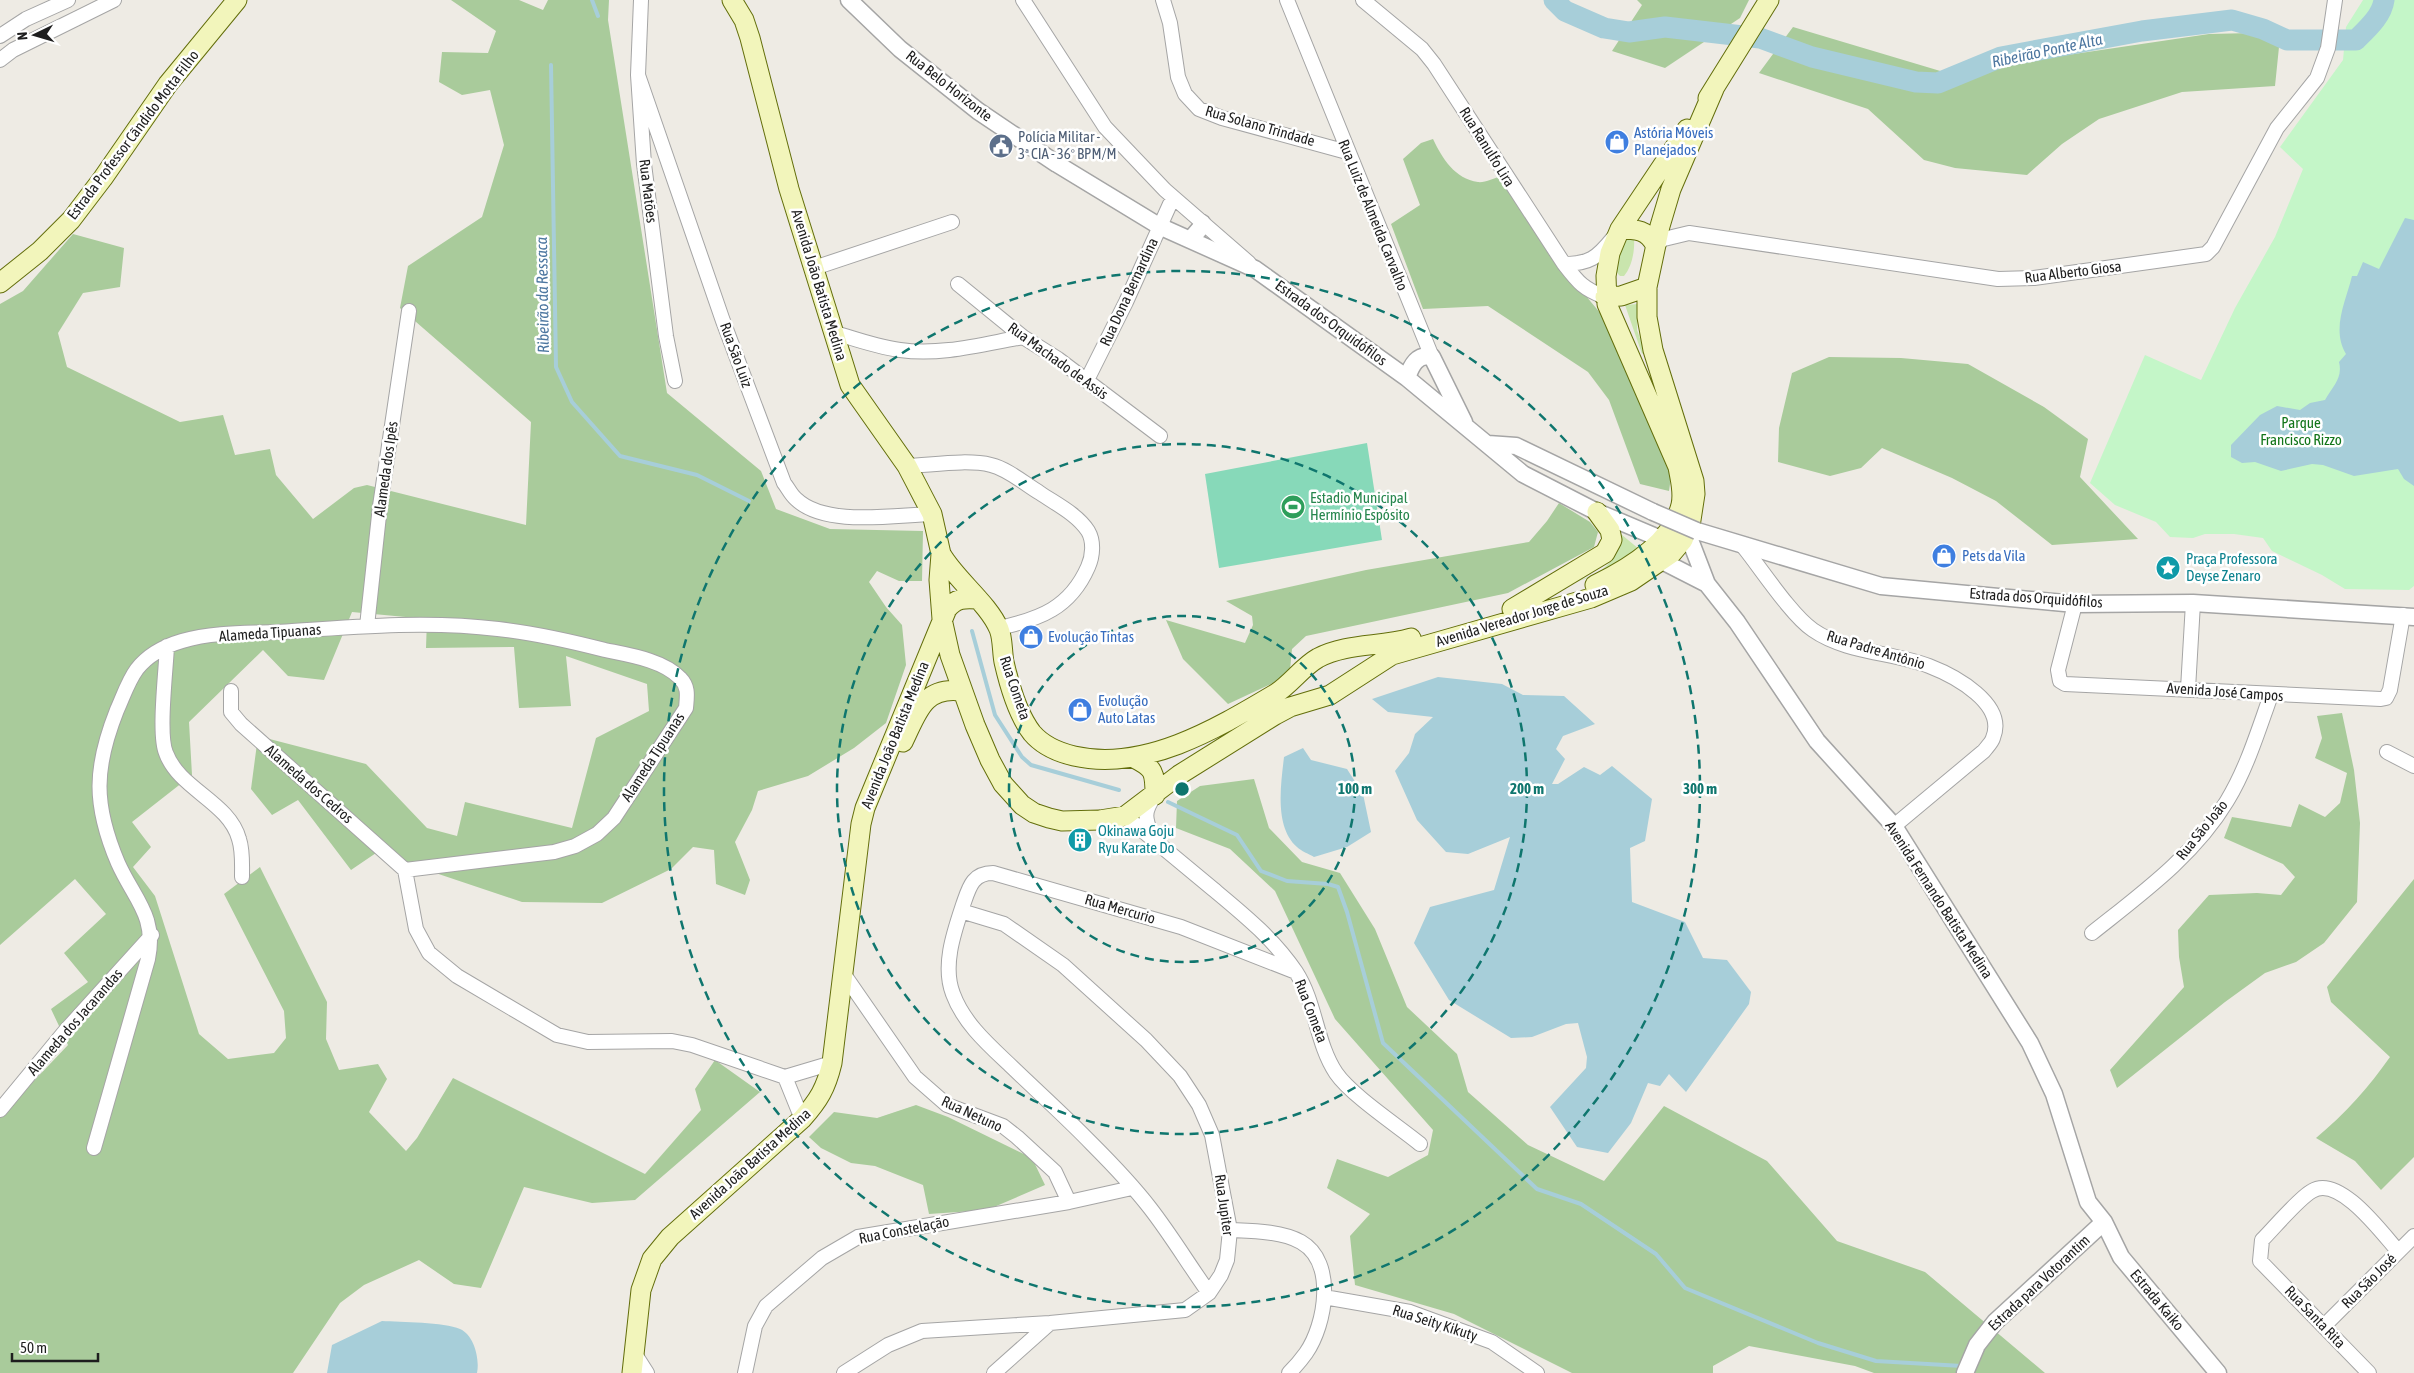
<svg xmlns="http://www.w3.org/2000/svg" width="2414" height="1373" font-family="'Asap Condensed',sans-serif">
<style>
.grass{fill:#c9e5ad}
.forest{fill:#a9cb9b}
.park{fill:#c4f6c8}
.pitch{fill:#87d9b9}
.water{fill:#a7ced9}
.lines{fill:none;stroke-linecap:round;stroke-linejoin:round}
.stream{stroke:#a7ced9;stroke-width:4}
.river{stroke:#a7ced9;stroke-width:21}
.minor-casing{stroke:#a5a5a5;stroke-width:16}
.tertiary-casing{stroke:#a5a5a5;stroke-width:19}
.secondary-casing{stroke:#636e0b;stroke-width:21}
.minor{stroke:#fff;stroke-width:14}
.tertiary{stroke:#fff;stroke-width:16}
.secondary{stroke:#f2f5bb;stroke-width:19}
.tertiary-bridge-casing{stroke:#a5a5a5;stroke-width:19;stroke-linecap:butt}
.tertiary-bridge{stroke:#fff;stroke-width:16}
.ring{fill:none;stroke:#0f766e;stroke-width:2.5;stroke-dasharray:9 6}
.labels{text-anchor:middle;stroke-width:5;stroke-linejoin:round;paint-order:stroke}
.street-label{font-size:15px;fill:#1e1e1e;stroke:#fff}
.shop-label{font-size:15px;fill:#366cbe;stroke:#fff;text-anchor:start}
.service-label{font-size:15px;fill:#4e5e75;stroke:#fff;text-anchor:start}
.park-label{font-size:15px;fill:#12751a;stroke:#fff}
.leisure-label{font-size:15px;fill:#27864d;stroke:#fff;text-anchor:start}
.culture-label{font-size:15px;fill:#0d838f;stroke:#fff;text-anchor:start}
.water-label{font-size:16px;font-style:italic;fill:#4d77a0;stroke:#fff}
.centre{fill:#0f766e;stroke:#fff;stroke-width:2.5}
.ring-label{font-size:15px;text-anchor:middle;font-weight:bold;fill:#0f766e;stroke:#fff;stroke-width:5;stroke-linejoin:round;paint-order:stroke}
</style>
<rect width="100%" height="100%" fill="#eeebe4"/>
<!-- grass -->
<path class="grass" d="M1627,232L1634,238C1635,250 1632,267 1624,276H1620C1609,268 1623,243 1627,232Z
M1638,304L1637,330L1645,352L1642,354L1625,305Z
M1616,530L1639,549L1602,574L1568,584C1587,578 1613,570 1617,547C1618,542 1616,535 1616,530Z"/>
<!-- forest -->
<path class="forest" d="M451,0H519L543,10L548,0H609L608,20L667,393L761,471L776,509L830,529L923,531L922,581H899L877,571L869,582L886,607L902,625L906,665L886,723L854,748L808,776L758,791L752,810L735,842L750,880L745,895L716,884L714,850L693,847L671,869L602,903L522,902L376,853L351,870L298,800L272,815L251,789L258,736L366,764L427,828L457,836L465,802L572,828L596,738L649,711L647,684L566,656L571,706L519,708L514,647L426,648L427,619L352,612L324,680L288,676L263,650L189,722L192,775L132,822L151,847L133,867L155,896L199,1034L228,1059L274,1053L286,1038L284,1011L224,894L260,867L327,1002L326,1039L339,1070L378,1064L387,1079L369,1112L406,1151L417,1138L453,1078L645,1174L701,1110L695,1089L715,1060L760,1092L635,1200L592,1203L524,1187L481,1288L454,1284L419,1260L364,1285L340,1303L293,1373H0V1101L11,1105L68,1045L51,1009L88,982L64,953L106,914L75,879L0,945V304L23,291L73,234L124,248L120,287L83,293L58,333L67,367L180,422L223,415L235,455L270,449L276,475L313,519L354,488L367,485L526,525L531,422L400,308L408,266L482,217L504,145L490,90L462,95L439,82L442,52L488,53L496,31Z
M1637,0H1749L1740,18L1665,68L1612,51L1642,5Z
M1793,27L1947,73L2209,34L2252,33L2279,47L2275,86L2182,92L2099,119L2062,144L2027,175L1955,168L1924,160L1868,109L1759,73Z
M1433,139C1442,158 1455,179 1478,182C1484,183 1495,178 1501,176L1551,254L1601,314L1672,470L1669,491L1640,484L1609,400L1588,372L1488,306L1423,309L1391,224L1420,205L1403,159L1421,143Z
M1829,357L1901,358L1968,364L2044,407L2088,439L2080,477L2138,539L2052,545L1996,501L1952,478L1882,448L1861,468L1830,476L1778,462L1779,428L1792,373Z
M1559,503L1590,522L1598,532L1594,547L1508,593L1306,636L1292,649L1290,670L1273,683L1228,704L1183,659L1166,620L1245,643L1253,625L1252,616L1226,601L1366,570L1529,542L1547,521Z
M2342,713L2354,770L2360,823L2357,902L2324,943L2296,962L2265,973L2225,1002L2117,1088L2110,1070L2184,987L2179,957L2178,930L2209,895L2257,893L2281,895L2295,877L2283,864L2224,838L2232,817L2291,827L2299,804L2325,817L2340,803L2347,773L2315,758L2322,738L2317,716Z
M1254,779L1269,828L1302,862L1340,873L1375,929L1407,1007L1457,1054L1468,1092L1528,1145L1604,1181L1664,1106L1767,1161L1837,1241L1925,1272L2045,1373H1874L1855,1366L1749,1346L1713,1366V1373H1572L1454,1314L1355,1285L1350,1236L1370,1214L1327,1188L1337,1159L1388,1177L1428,1155L1433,1130L1335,1019L1275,891L1230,849L1176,828L1177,801L1200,786Z
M2414,879V1157L2381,1190L2355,1161L2316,1138C2345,1114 2369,1087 2390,1057L2331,1002L2327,987Z
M916,1105L948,1117L1032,1158L1045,1185L987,1210L929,1214L923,1185L875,1166L851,1163L821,1148L809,1137L834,1112L877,1118Z"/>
<!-- park -->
<path class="park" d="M2363,0H2414V586L2409,590L2345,589L2322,575L2272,551L2263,538L2234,534H2205L2193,538L2170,537L2156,522L2115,505L2090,483L2145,355L2201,380L2235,308L2275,237L2303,169L2280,147L2343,60L2346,27Z"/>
<!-- pitch -->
<path class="pitch" d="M1367,443L1382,540L1219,568L1205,474Z"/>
<!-- water -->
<path class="water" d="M2405,218L2414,220V486L2404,479L2398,469L2354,476L2323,465L2312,464L2281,471L2255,462L2242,463L2231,457V445L2260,415L2277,406L2300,410L2310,403L2325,400C2333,386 2343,378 2339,362L2346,354C2331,329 2346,301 2352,276H2357L2363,262L2379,269Z
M1438,677L1502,684L1523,695L1564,696L1595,724L1563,736L1556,749L1565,759L1552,784H1558L1584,767L1600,775L1612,766L1652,799L1645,841L1630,848L1632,902L1685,922L1703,958L1727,960L1751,992L1749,1004L1686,1092L1669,1074L1660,1086L1648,1083L1631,1123L1608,1153L1577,1147L1550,1107L1586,1068L1587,1057L1578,1023L1566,1024L1532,1037L1511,1038L1449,1000L1414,943L1430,907L1494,890L1510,837L1468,854L1446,852L1417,820L1395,771L1409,753L1415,734L1433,717L1388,712L1372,699Z
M1303,748L1311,760L1347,769L1363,794L1371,832L1347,847L1314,857C1309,854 1301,851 1297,847C1274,827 1281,784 1284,757Z
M382,1321C401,1322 444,1322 460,1329C474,1335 480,1359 477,1373H327L332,1345Z"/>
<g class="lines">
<!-- stream -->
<path class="stream" d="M592,0L598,16
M551,65L556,367L572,402L620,456L697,475L749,501
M972,631L995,715L1022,757L1031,765L1119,790
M1168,802L1237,835L1261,871L1287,881L1328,884L1338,887L1347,912L1383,1043L1537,1189L1581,1204L1656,1254L1685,1288L1818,1343L1876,1361L1962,1366"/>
<!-- river -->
<path class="river" d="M1554,0L1565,11L1604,28L1629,32L1665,27L1760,38L1812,57L1916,82L1938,83L2001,57L2142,31L2232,20L2263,29L2287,40H2356C2367,29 2382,16 2384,0"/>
<defs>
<path id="minor" d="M641,0L638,75L644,164L666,336L675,381
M1023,0L1105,127L1165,190L1249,263
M1163,0L1170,23L1178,77L1185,94L1199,109L1222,118L1347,152
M1287,0L1432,357
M1363,0L1422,49L1434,64L1564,264C1578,282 1583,289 1605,297
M0,36L26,19L68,0
M0,60L13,50L114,0
M638,75L723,321L784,483C788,488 791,495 796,499C825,527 893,515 932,514
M1655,245L1664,239L1689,233L1998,279L2034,278L2206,254L2213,247L2277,128L2317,78L2328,48L2335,0
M1564,264C1589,264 1597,258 1613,238
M814,268L952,222
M958,284L1023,337L1058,359L1160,436
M832,332C855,339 877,347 900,350C941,356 983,344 1023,337
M1087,380L1126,302L1170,204
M907,466C932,465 967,459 991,465C1008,469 1025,484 1040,493C1056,504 1077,514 1088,531C1094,541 1093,556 1088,567C1070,608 1040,619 999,628
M1742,545C1760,567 1791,615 1813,630C1846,653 1892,652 1929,666C1955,676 2007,704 1993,738C1992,742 1987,747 1984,751L1894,826
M2075,604L2058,670L2060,681L2065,684L2381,699L2386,698L2390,690L2403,615
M367,626L380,506L409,311
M167,646C166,670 158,735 166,753C179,789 229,802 239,839C243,851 242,865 242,877
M2188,689L2193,603
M231,691V712L241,724L405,870
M2387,752L2414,766
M1125,816C1155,841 1184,865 1213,889C1243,914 1274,939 1296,972C1316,1003 1316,1043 1336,1073C1351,1095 1398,1126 1420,1144
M1153,839C1146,820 1142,814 1154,797
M2092,933C2141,894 2194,856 2227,801C2247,768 2258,731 2271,695
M843,973L915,1077L947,1105L1003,1126L1017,1137L1055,1172L1069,1202
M785,1077L802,1119
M0,1110L66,1030L152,935
M94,1148L148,959C157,916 134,899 118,863C93,804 94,768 117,710C123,697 128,681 137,669C148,655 165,646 182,641C212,632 246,633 277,632C350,627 426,620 498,629C535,633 570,641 605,650C629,655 663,660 680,678C689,687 687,696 686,708L614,818L597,834L575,846L554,852L405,870L416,929L429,953L457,976L557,1035L588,1042L672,1041L692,1045L785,1077L832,1063
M1230,1230C1252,1231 1281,1231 1301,1242C1336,1262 1326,1324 1306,1353C1301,1360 1295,1367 1289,1373
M1209,1293C1189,1265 1171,1235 1150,1208C1133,1186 1112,1164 1092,1144C1066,1117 1039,1093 1012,1067C990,1046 964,1024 953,994C942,966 954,932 963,905C969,888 972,873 993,873L1181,927L1296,972
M1324,1297L1410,1312L1492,1342L1537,1373
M2324,1326L2414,1236
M633,1351L647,1373
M745,1373L755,1326L766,1306L822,1258L858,1237L1069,1202L1132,1188
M844,1373L888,1345L922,1331L1050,1323L1185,1310L1209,1293L1221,1275L1227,1260L1230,1230L1212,1135L1199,1105L1180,1076L1146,1040L1063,965L1004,924L961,911
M994,1373L1050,1323
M2369,1373L2260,1261L2262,1240C2274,1228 2299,1198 2312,1191C2339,1174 2382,1233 2398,1251"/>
<path id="tertiary" d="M849,0L900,49L978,111L1057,164L1159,226L1255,269L1407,378L1523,474L1597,512L1661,539
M1191,239L1202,226V223
M1407,378C1411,366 1417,353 1432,357L1464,422
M1488,444L1516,446L1653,512
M1697,531L1881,586L2075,604L2193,603L2414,617
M1687,532L1707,584L1737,622L1817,741L1894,826L2030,1043L2054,1094L2088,1202L2104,1222L2121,1257L2218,1373
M1662,561L1707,584
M1965,1373L1977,1345L1995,1322L2104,1222"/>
<path id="secondary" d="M732,0L744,20L750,38L789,189L850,385L907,466L932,514L941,554L939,580L942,619L950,655L975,725L990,760L1003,784L1022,805L1034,813L1049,818L1062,821L1100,820L1125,816L1179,775L1275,715L1290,707L1330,695L1392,655L1591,598L1631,581L1672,553L1683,540L1691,520L1695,494L1694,481L1653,350L1647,317V287L1660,226L1671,189L1714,89
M1708,98L1769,0
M1620,229C1636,229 1648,230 1655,245
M0,283L40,251L71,220L103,178L168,84L237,0
M1605,297L1621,296L1647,287
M941,554C955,579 988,603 999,629C1003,639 1002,652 1004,662C1009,684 1018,715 1032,733C1043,746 1057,752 1074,756C1144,772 1216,729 1275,694C1291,684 1302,667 1318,658C1347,643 1380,647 1411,638
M1595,585C1628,569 1672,543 1681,505C1684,492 1680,479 1678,467L1607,304L1606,276L1610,253L1620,229L1687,129
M1512,609L1605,553L1612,540L1610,530L1597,512
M903,742C917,714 923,686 961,691
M1134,758C1154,768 1155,772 1155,795
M632,1373L641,1290L652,1259L670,1237L802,1119C819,1100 826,1088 832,1063L861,824L865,808L947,609C956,598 964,598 978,599"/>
</defs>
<!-- minor casing -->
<use href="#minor" class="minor-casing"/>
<!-- tertiary casing -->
<use href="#tertiary" class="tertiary-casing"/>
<!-- secondary casing -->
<use href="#secondary" class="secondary-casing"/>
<!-- minor -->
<use href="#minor" class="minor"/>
<!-- tertiary -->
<use href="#tertiary" class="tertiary"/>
<!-- secondary -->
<use href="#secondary" class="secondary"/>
<defs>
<path id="tertiary-bridge" d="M1653,512L1697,531"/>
</defs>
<!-- tertiary-bridge casing -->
<use href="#tertiary-bridge" class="tertiary-bridge-casing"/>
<!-- tertiary-bridge -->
<use href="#tertiary-bridge" class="tertiary-bridge"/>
</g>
<!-- distance rings -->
<g class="ring">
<circle cx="1182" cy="789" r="173"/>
<circle cx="1182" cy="789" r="345"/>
<circle cx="1182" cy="789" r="518"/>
</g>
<!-- icons -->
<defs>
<symbol id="shop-disc" viewBox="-11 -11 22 22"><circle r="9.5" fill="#3f7fe0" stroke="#fff"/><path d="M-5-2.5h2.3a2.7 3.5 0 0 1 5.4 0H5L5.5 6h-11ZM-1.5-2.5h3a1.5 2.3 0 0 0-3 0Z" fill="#fff"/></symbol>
<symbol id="civic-disc" viewBox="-11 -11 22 22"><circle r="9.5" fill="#5c6f8a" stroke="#fff"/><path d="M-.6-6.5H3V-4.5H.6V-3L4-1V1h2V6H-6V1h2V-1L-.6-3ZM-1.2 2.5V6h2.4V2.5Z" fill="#fff"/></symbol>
<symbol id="stadium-disc" viewBox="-11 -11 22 22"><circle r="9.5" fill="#2e9e5b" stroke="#fff"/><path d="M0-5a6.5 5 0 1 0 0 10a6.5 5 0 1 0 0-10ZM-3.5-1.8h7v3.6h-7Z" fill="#fff"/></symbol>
<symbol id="sight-disc" viewBox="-11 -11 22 22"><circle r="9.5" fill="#0f9aa8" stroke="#fff"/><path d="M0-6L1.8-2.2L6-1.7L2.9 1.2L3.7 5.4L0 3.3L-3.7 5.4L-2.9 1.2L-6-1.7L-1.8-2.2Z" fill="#fff"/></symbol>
<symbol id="building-disc" viewBox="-11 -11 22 22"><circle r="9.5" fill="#0f9aa8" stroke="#fff"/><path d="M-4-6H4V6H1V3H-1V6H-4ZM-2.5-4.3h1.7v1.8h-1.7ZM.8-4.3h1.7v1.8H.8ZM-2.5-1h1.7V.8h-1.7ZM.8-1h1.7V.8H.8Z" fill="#fff"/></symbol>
</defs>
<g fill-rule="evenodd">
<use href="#shop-disc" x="1603" y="128" width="28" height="28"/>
<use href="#civic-disc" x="987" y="132" width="28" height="28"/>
<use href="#stadium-disc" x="1279" y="493" width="28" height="28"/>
<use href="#shop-disc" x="1930" y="542" width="28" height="28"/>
<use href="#sight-disc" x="2154" y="554" width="28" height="28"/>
<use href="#shop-disc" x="1017" y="623" width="28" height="28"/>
<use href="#shop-disc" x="1066" y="696" width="28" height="28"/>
<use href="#building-disc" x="1066" y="826" width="28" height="28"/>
</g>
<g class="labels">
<!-- street labels -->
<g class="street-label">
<text transform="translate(949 86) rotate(38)" y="5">Rua Belo Horizonte</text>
<text transform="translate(1260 126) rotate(16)" y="5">Rua Solano Trindade</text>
<text transform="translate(133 135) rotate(-53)" y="5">Estrada Professor Cãndido Motta Filho</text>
<text transform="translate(1487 147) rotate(58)" y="5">Rua Ranulfo Lira</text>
<text transform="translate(648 191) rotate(83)" y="5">Rua Matões</text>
<text transform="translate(1373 215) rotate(68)" y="5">Rua Luiz de Almeida Carvalho</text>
<text transform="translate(2073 272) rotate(-7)" y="5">Rua Alberto Giosa</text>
<text transform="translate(819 285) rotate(73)" y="5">Avenida João Batista Medina</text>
<text transform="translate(1129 292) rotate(-65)" y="5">Rua Dona Bernardina</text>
<text transform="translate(1331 323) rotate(36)" y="5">Estrada dos Orquidófilos</text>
<text transform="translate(736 355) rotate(70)" y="5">Rua São Luiz</text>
<text transform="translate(1058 361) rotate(36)" y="5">Rua Machado de Assis</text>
<text transform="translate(386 469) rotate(-82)" y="5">Alameda dos Ipês</text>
<text transform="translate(2036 598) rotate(4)" y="5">Estrada dos Orquidófilos</text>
<text transform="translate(1522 616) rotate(-17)" y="5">Avenida Vereador Jorge de Souza</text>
<text transform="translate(270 633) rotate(-4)" y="5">Alameda Tipuanas</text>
<text transform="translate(1876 650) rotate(17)" y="5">Rua Padre Antônio</text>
<text transform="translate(1015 688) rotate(71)" y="5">Rua Cometa</text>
<text transform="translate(2225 692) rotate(4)" y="5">Avenida José Campos</text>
<text transform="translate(895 735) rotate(-68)" y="5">Avenida João Batista Medina</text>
<text transform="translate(653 757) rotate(-57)" y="5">Alameda Tipuanas</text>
<text transform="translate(309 784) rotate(41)" y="5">Alameda dos Cedros</text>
<text transform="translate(2202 830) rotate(-51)" y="5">Rua São João</text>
<text transform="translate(1939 900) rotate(57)" y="5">Avenida Fernando Batista Medina</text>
<text transform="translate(1120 909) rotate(16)" y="5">Rua Mercurio</text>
<text transform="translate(1311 1011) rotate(69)" y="5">Rua Cometa</text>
<text transform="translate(75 1022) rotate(-49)" y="5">Alameda dos Jacarandas</text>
<text transform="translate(972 1114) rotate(25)" y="5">Rua Netuno</text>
<text transform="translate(750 1164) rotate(-42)" y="5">Avenida João Batista Medina</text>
<text transform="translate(1224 1205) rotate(82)" y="5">Rua Jupiter</text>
<text transform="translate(904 1230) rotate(-11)" y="5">Rua Constelação</text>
<text transform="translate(2369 1281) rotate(-45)" y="5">Rua São José</text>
<text transform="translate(2039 1283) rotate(-43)" y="5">Estrada para Votorantim</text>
<text transform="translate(2157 1300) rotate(50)" y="5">Estrada Kaiko</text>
<text transform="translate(2315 1317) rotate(46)" y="5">Rua Santa Rita</text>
<text transform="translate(1435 1323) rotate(18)" y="5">Rua Seity Kikuty</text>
</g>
<!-- shop labels -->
<g class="shop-label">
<text x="1634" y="138">Astória Móveis<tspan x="1634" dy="17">Planejados</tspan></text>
<text x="1962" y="561">Pets da Vila</text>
<text x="1048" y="642">Evolução Tintas</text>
<text x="1098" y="706">Evolução<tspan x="1098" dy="17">Auto Latas</tspan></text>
</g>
<!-- service labels -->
<g class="service-label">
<text x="1018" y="142">Polícia Militar -<tspan x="1018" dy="17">3ª CIA - 36º BPM/M</tspan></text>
</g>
<!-- park labels -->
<g class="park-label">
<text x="2301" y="428">Parque<tspan x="2301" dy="17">Francisco Rizzo</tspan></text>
</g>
<!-- leisure labels -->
<g class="leisure-label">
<text x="1310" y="503">Estadio Municipal<tspan x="1310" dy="17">Hermínio Espósito</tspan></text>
</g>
<!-- culture labels -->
<g class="culture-label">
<text x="2186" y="564">Praça Professora<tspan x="2186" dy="17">Deyse Zenaro</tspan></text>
<text x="1098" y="836">Okinawa Goju<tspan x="1098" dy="17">Ryu Karate Do</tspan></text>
</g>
<!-- water labels -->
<g class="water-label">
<text transform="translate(2047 50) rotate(-12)" y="6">Ribeirão Ponte Alta</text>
<text transform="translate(542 295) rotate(-91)" y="6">Ribeirão da Ressaca</text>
</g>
</g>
<circle cx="1182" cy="789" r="8" class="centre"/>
<g class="ring-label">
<text x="1355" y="794">100 m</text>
<text x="1527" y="794">200 m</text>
<text x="1700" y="794">300 m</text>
</g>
<!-- north arrow -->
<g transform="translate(35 35) rotate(265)" stroke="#ffffff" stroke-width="4" paint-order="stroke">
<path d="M0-4L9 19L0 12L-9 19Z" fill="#1e1e1e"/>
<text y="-8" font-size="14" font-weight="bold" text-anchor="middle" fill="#1e1e1e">N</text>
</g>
<!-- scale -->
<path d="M12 1353v8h86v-8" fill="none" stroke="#1e1e1e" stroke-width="2.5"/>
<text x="20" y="1353" font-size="15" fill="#1e1e1e" stroke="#ffffff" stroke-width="4" paint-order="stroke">50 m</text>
</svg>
